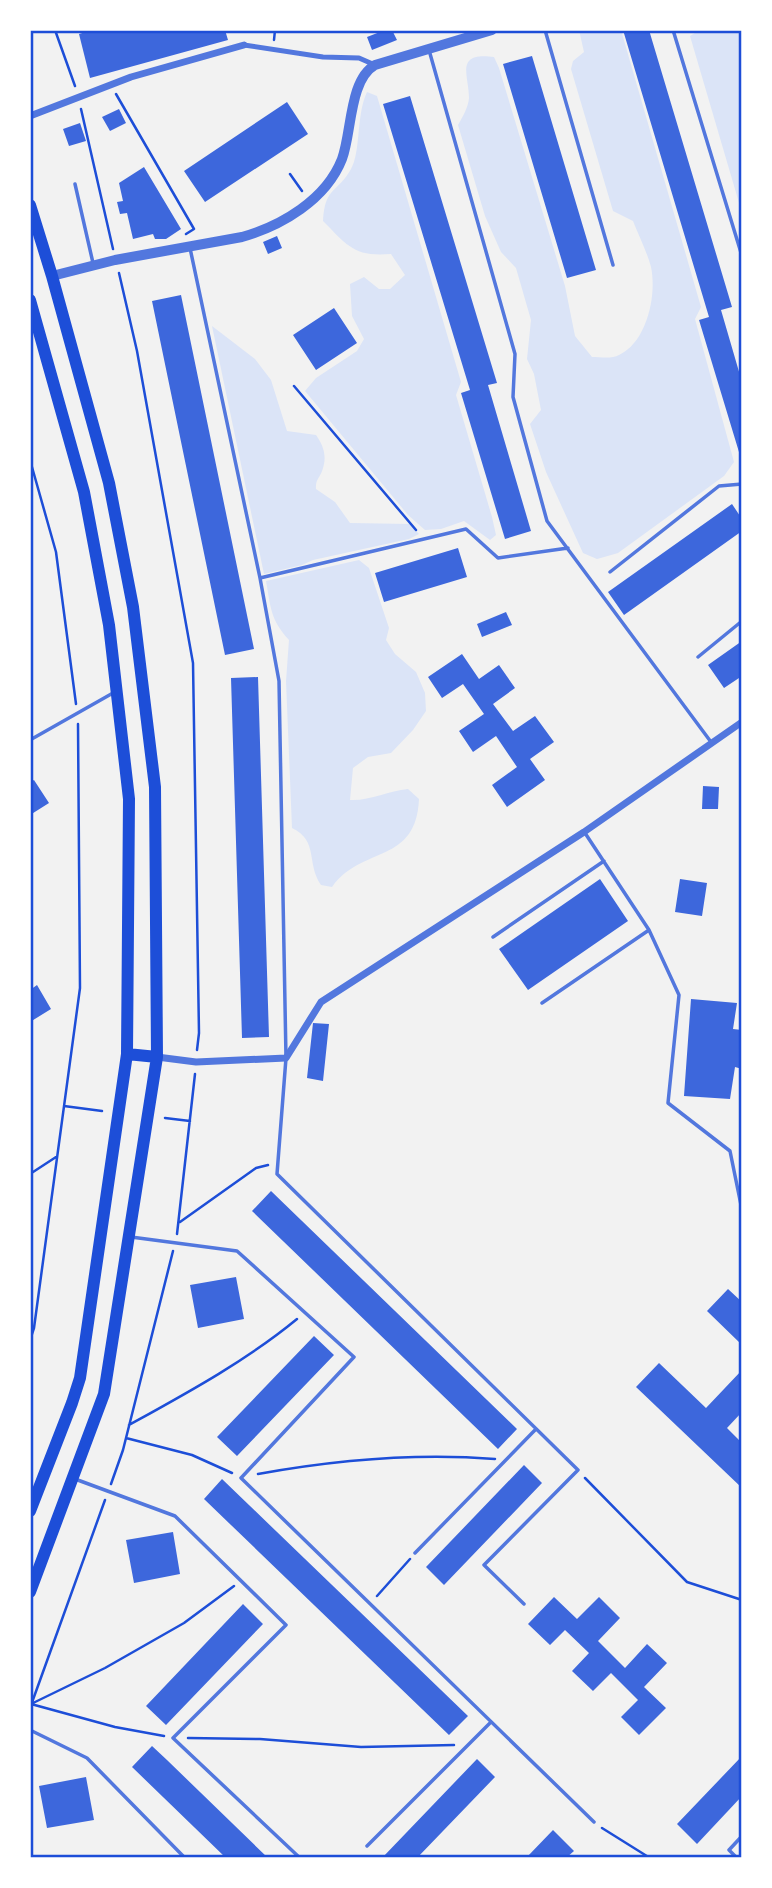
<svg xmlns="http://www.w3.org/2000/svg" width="772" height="1888" font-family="'Fira Sans',sans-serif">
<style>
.green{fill:#dbe4f7}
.building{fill:#3d67dc}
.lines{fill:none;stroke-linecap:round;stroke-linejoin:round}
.path{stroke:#1d4ed8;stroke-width:2.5}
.service{stroke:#5277de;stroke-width:3.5}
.pedestrian{stroke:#5277de;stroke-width:5}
.minor{stroke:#5277de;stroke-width:7}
.tertiary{stroke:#5277de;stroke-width:10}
.primary{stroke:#1d4ed8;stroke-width:12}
.neatline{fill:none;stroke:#1d4ed8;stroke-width:2.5}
</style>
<rect width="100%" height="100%" fill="#f2f2f2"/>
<!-- green -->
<path class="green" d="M579,30H621L701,307L695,319L734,462L724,476L618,553L597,559L583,553L546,472L530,424L541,410L534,374L527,359L531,320L516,268L501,252L485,216L458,125C463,116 468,108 469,98C469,75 454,52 494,57L499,68L565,286L575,336L592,357C601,357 612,359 619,355C647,342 657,295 651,267C647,252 639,236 633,221L613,211L571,69L573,61L584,52Z
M700,30H742V213L690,36Z
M367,92L377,96L461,382L456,395L492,517L496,535L490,540L464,521L441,529L425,530L408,515L305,391L316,378L357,351L364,339L352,316L350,284L364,277L379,289H390L405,275L391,254C354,257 348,246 323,221C325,186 337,194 351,169C361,152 356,115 367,92Z
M212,326L255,359L271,380L287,431L316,435C323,445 327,455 323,468C321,477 315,479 316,489L335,502L350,523L410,524L419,534L409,539L313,560L302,565L264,574Z
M359,560L369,568L389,628L386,640L395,654L416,672L425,693L426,711L413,730L391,753L368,757L353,768L350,800C370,801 388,791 408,789L419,799C416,865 362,845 332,887L321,885C306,863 319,841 292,828L286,681L289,640C270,619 271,608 266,581Z"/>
<!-- building -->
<path class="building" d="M92,30H225L228,40L90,78L79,34Z
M385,30H392L397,40L372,50L367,37Z
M623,30H649L732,307L721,310L742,382V462L699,320L709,317Z
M532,56L596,270L567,278L503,64Z
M410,96L497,383L488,385L531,531L505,539L461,393L470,390L383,104Z
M287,102L308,134L205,202L184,171Z
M119,109L126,123L110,131L102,117Z
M80,123L86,141L69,146L63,129Z
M144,167L181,229L166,239H155L153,234L133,239L127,213L120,214L117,202L123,201L119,183Z
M277,236L282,248L268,254L263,242Z
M181,295L254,649L225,655L152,301Z
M334,308L357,343L316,370L293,335Z
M732,504L742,519V531L624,615L608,592Z
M458,548L467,577L384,602L375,573Z
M506,612L512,625L482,637L477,624Z
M742,641V676L724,688L708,665Z
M462,654L479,679L499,665L515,688L493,704L513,731L535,716L554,742L530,759L545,780L507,807L492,785L517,767L496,736L473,752L459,731L484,714L463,684L442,698L428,677Z
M258,677L269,1037L242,1038L231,678Z
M34,780L49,803L30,815V782Z
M703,786L719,787L718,809H702Z
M600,879L628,921L528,990L499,949Z
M680,879L707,883L702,916L675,912Z
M37,985L51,1009L30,1022V990Z
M691,999L737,1003L733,1029L742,1030V1069L735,1067L730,1099L684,1096Z
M313,1023L329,1024L323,1081L307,1078Z
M271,1191L517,1429L498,1449L252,1211Z
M236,1277L244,1319L198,1328L190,1285Z
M728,1289L742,1302V1345L707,1311Z
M314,1336L334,1355L237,1456L217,1437Z
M659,1363L706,1408L742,1370V1412L727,1428L742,1443V1488L636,1387Z
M524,1465L542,1483L444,1585L426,1567Z
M222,1479L468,1716L449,1735L204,1499Z
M173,1532L180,1574L134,1583L126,1540Z
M554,1597L577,1619L599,1597L620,1618L598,1641L625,1668L647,1644L667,1663L644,1687L666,1708L639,1735L621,1717L638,1700L611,1673L593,1691L572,1671L589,1653L565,1630L550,1645L528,1624Z
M243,1604L263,1624L166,1725L146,1706Z
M152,1746L167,1760L268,1858H226L132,1767Z
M742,1756V1796L697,1844L677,1824Z
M477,1759L495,1777L417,1858H382Z
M86,1777L94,1820L47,1828L39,1786Z
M553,1830L574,1851L566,1858H528L527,1857Z"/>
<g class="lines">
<!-- path -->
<path class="path" d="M55,30L75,86
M274,40L275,30
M116,94L194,229L186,234
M81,109L113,249
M290,174L302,191
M119,273L137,351L193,663L199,1033L197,1050
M294,386L416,530
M30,460L56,552L76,704
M64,1106L102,1111
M165,1118L190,1121
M30,1174L56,1157
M180,1222L256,1168L268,1165
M177,1234L195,1074
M30,1340L34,1328L80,988L78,724
M129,1425C187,1393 246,1361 297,1319
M126,1438L192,1455L232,1473
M258,1474C335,1460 418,1453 495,1459
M585,1478L687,1582L742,1600
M111,1484L123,1450L173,1251
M377,1596L410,1559
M31,1704L115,1727L164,1736
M31,1704L105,1668L184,1623L234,1586
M30,1708L105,1500
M188,1738L260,1739L361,1747L454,1745
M602,1828L650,1858"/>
<!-- service -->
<path class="service" d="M545,30L613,265
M673,30L742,256
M429,50L515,354L513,397L547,521L711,742
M75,184L93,263
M190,248L260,578L279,681L286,1058L277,1174L578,1470L484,1565L524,1604
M610,572L719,486L742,484
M260,578L466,529L498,558L568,548
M698,657L742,621
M30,740L113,693
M585,833L649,930L679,995L668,1103L730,1151L742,1210
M493,937L604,861
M542,1003L649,930
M131,1237L237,1251L354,1357L241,1478L594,1822
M75,1479L175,1516L286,1625L173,1738L300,1858
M415,1553L536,1429
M30,1730L87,1758L185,1858
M367,1846L491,1722
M737,1858L729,1850L742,1836"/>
<!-- pedestrian -->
<path class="pedestrian" d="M244,45L323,57L359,58L375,65"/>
<!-- minor -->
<path class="minor" d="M30,116L131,77L244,45
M157,1057L196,1062L286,1058L321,1002L584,832L742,722"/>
<!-- tertiary -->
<path class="tertiary" d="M52,276L115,260L242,237C281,226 326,200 342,159C352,132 349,80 375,65L492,30"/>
<!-- primary -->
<path class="primary" d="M30,205L52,276L109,483L133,607L155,787L157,1057L104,1394L30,1592
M30,300L84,492L109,625L129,799L127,1054L80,1378L72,1403L30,1511
M127,1054L157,1057"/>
</g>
<!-- border -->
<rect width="772" height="1888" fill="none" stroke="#ffffff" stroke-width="63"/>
<rect x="32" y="32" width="708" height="1824" class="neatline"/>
</svg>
